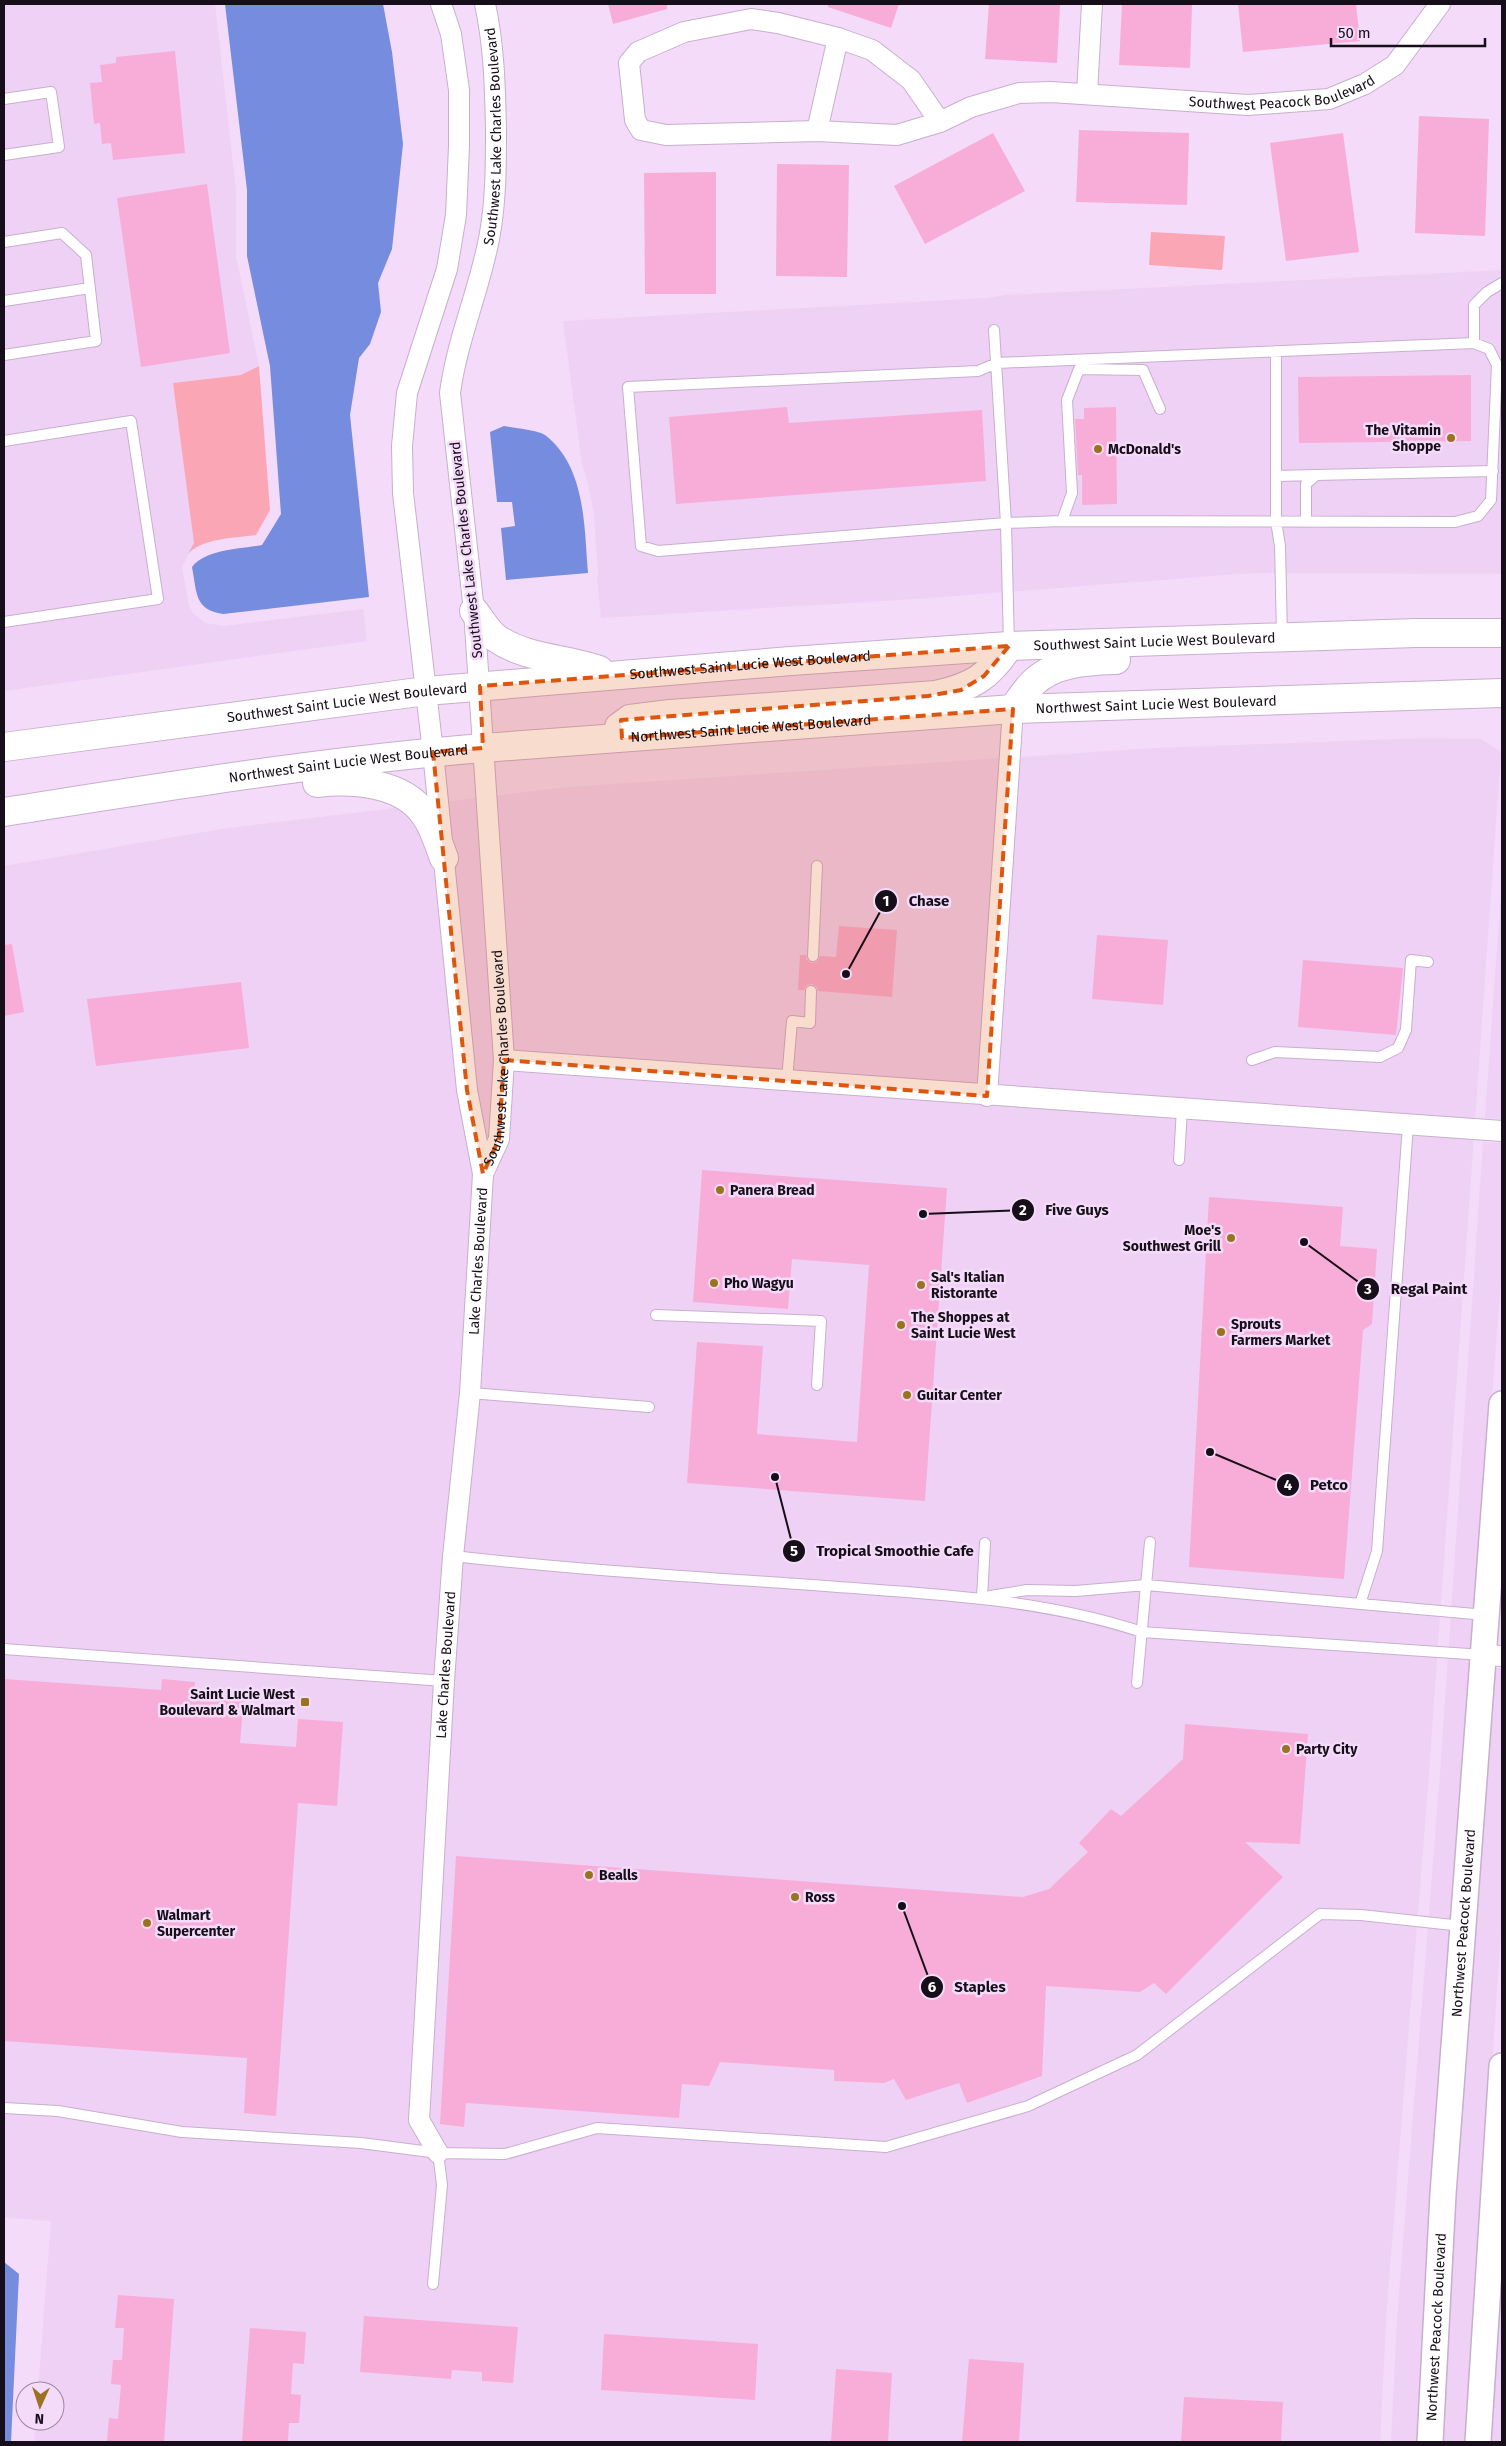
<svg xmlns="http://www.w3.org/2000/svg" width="1506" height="2446" font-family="'Fira Sans',sans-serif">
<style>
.built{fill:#efd1f6}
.green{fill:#fba6b5}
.water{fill:#758cdf}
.building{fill:#f7add8}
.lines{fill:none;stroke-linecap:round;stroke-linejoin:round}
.service-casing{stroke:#c7afcd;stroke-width:12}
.minor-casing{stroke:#c7afcd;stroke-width:22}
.tertiary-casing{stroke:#c7afcd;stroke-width:28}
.secondary-casing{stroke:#c7afcd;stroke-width:30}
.service{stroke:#fff;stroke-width:10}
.minor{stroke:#fff;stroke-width:20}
.tertiary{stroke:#fff;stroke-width:25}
.secondary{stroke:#fff;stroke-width:28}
.marked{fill:#de550d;fill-opacity:0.2;stroke:#de550d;stroke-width:4;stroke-dasharray:10 6;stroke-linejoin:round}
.poi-dot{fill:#9b7320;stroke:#f3dbf9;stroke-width:2}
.labels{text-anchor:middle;stroke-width:5;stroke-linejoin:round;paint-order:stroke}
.street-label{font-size:14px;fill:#160e18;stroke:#f3dbf9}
.poi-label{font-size:14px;font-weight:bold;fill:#160e18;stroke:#f3dbf9;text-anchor:start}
.leader{fill:none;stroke:#160e18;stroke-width:2}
.callout-dot{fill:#160e18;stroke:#f3dbf9;stroke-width:2}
.mark-label{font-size:15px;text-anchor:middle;font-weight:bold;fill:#fff}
.callout-label{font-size:15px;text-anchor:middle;font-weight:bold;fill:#160e18;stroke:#f3dbf9;stroke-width:5;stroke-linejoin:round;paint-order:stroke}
</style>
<rect width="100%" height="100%" fill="#f3dbf9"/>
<!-- built -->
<path class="built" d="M4,4H215L236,191V256L259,366L241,375L174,383L194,543L182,567L189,606L193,613L205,623L224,626L363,609L367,641L4,691Z
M1502,270V574L1252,573L916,599L601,618L597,580L598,572L594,515L588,483L582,464L563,321L987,298L1005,295Z
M1426,738L1481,739L1501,752L1429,1773L1386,2319L1380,2442H34L36,2421H55V2391H38L51,2221L4,2217V866L222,829L568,787L1153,748Z
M1502,878V1119L1485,1118Z
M1483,1142L1502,1143V1268L1472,1654L1419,2442H1391L1397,2319L1440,1774Z
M1493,1668H1502V1916L1467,2442H1441L1454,2194Z
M1502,2218V2442H1489Z"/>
<!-- green -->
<path class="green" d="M1151,232L1225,236L1222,270L1149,265Z
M259,366L270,510L256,535C236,538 202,538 188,554L194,543L173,383L241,375Z"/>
<!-- water -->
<path class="water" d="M225,4H383L392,52L403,144L392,249L378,283L381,312L370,344L359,358L350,415L369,597L223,614C194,610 197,592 192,567C206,549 240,549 262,545L281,514L270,366L247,256V190Z
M504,426C514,428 538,430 545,435C586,467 584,526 588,573L506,580L501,528L515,526L512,502H497L490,432Z
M4,2262L19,2274L11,2442H4Z"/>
<!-- building -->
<path class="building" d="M608,4H667V9L613,24Z
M828,4H899L891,28L828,7Z
M989,4H1060L1057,63L985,59Z
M1122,4H1192L1190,68L1119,65Z
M1238,4H1356L1360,41L1243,52Z
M175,51L185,153L113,160L111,143L102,144L100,123L94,124L90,83L102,82L100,65L116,63V57Z
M1419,116L1489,119L1485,236L1415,233Z
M1079,130L1189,133L1187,205L1076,202Z
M993,133L1025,191L925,244L894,186Z
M1343,133L1359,252L1286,261L1270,143Z
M777,164L849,165L847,277L776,276Z
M716,172V294H645L644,173Z
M207,184L230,353L141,367L117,198Z
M1471,375V441L1299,443L1298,377Z
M787,407L789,423L982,410L986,481L676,504L669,417Z
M1116,407L1117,504L1082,505V475H1078L1075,419H1084V408Z
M839,926L897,930L892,997L818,991L817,987L812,984L807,985L804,990H798L800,955H806L807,960L812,963L817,962L820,956L836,957Z
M1097,935L1168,940L1163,1005L1092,999Z
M12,944L24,1012L4,1016V945Z
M1303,960L1403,968L1396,1035L1298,1027Z
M241,982L249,1048L96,1066L87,999Z
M702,1170L947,1188L925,1501L687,1483L697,1342L763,1346L757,1434L857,1442L869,1265L792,1259L788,1309L693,1302Z
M1209,1197L1343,1207L1340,1246L1377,1249L1372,1324L1363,1330L1344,1579L1189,1567Z
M4,1679L161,1690L162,1679L195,1682L194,1693L244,1697L240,1743L296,1747L298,1719L343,1722L337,1806L298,1803L276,2116L244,2113L247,2058L4,2041Z
M1185,1724L1308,1734L1300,1844L1245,1842L1283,1877L1166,1994L1154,1983L1140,1992L1046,1986L1042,2076L967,2103L959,2083L906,2100L894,2079L884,2083L834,2081V2070L720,2062L709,2086L682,2084L679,2118L466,2103L464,2127L440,2124L456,1856L1023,1897L1049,1889L1088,1852L1079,1843L1111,1809L1121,1816L1183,1759Z
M118,2295L174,2299L164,2442H107L109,2418L118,2419L121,2385L111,2384L113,2360H122L124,2328H115Z
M364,2316L518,2327L513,2383L482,2381V2372L452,2370L451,2379L360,2372Z
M250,2328L306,2332L304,2364L293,2363L291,2394L301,2395L299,2423H289L288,2442H242Z
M604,2334L758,2344L755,2400L601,2390Z
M969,2359L1024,2363L1019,2442H962Z
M836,2369L892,2373L888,2442H831Z
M1184,2397L1283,2402L1281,2442H1181Z"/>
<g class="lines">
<defs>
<path id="service" d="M4,99L51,92L59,147L4,155
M4,242L62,233L86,255L96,341L4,355
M4,301L90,288
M994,330L1006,523L1009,645
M1474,343L1489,349L1497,365L1491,500L1478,516L1455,522L1062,521L1006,523L658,551L641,546L628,387L978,371L997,363Z
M1474,343V305L1487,292L1502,283
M1276,351V521L1280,546L1282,637
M4,441L131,421L158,599L4,622
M1276,476L1316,475
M1062,521L1072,493L1067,400L1079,369L1143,370L1160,409
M1306,522V484L1316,475L1493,471
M813,956L817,866
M1252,1060L1275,1052L1380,1057L1398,1048L1406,1030L1411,960L1428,962
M787,1080L792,1021L810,1023L811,991
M1179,1160L1182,1109
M656,1315L821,1321L817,1385
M470,1393L649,1407
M453,1556C577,1570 701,1577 825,1586C932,1594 1039,1598 1142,1632L1483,1655
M990,1596L1027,1590L1076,1591L1146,1585L1486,1615
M982,1597L985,1543
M1366,1604H1360L1377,1551L1408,1125
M4,1649L444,1681
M1137,1683L1150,1542
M4,2108L58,2111L182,2132L361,2143L438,2153L505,2154L597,2128L886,2147L1028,2106L1137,2055L1320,1914L1361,1915L1462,1926
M433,2284L442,2185L438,2153"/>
<g id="minor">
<path d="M1087,93L1092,4"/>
<path id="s1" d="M940,122L911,80L872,50L838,38L778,23L751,19L684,32L638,52L629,63L635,120L641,130L666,135L817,131L897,135L940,122L971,107L1019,93L1051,92L1248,105L1329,99L1365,84L1395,65L1440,4"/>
<path d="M817,131L838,38"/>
<path d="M504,1060L1502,1131"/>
<path d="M987,1096L1013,709"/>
<path id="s2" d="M483,1174L499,1139L504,1060L474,611L450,393C457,340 479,291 489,239C496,202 496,166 496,129C495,86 494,45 485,4"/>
<path d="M1483,1655L1502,1656"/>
<path id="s3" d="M438,2153L419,2120L444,1681L453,1556L470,1393L483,1174L467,1090L433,752L403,493L402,446L407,393L447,269L456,215L459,146V90L451,34L441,4"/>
</g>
<g id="tertiary">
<path id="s4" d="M1430,2442L1443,2194L1502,1404"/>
<path d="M1478,2442L1502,2066"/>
</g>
<g id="secondary">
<path d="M474,611C481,620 488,632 496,638C526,659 565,658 599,670"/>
<path d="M1013,709C1019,701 1025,691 1032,684C1053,662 1088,661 1116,660"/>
<path d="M619,727L630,719L670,714L936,695C972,687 989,677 1009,646"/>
<path id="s5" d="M4,747L426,691L791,661L1009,646L1416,633H1502"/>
<path d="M317,783C352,779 403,782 425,815C434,827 438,843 444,858"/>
<path id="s6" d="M4,812C163,787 322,761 483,748L1013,709L1502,693"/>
</g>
</defs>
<!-- service casing -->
<use href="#service" class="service-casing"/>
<!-- minor casing -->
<use href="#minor" class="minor-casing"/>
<!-- tertiary casing -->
<use href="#tertiary" class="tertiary-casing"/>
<!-- secondary casing -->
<use href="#secondary" class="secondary-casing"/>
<!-- service -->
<use href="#service" class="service"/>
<!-- minor -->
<use href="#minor" class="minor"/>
<!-- tertiary -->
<use href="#tertiary" class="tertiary"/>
<!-- secondary -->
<use href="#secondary" class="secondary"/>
</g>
<!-- marked area -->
<path class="marked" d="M1009,646L984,676L961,690L928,696L621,720L622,738L1013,709L987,1096L504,1060L499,1139L483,1174L467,1090L433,752L483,748L480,686Z"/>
<!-- markers -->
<g class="poi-dot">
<circle cx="1451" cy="438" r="5"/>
<circle cx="1098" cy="449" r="5"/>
<circle cx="720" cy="1190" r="5"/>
<circle cx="1231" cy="1238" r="5"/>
<circle cx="714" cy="1283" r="5"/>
<circle cx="921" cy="1285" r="5"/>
<circle cx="901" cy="1325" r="5"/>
<circle cx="1221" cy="1332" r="5"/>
<circle cx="907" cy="1395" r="5"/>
<rect x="300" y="1697" width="10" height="10" rx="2.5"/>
<circle cx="1286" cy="1749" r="5"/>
<circle cx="589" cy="1875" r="5"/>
<circle cx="795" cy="1897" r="5"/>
<circle cx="147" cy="1923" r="5"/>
</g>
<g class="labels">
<!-- street labels -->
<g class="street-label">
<text dy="5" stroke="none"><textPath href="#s1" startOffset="1078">Southwest Peacock Boulevard</textPath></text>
<text dy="5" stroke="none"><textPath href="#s2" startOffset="1049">Southwest Lake Charles Boulevard</textPath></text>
<text transform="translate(466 550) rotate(-96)" y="5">Southwest Lake Charles Boulevard</text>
<text dy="5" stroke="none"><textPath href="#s5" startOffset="1156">Southwest Saint Lucie West Boulevard</textPath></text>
<text dy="5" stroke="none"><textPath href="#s5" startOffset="751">Southwest Saint Lucie West Boulevard</textPath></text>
<text dy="5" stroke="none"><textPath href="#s5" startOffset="346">Southwest Saint Lucie West Boulevard</textPath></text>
<text dy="5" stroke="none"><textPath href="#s6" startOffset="1158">Northwest Saint Lucie West Boulevard</textPath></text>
<text dy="5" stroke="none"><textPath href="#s6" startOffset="752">Northwest Saint Lucie West Boulevard</textPath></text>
<text dy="5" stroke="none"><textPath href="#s6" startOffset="348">Northwest Saint Lucie West Boulevard</textPath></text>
<text dy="5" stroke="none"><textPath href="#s2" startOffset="119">Southwest Lake Charles Boulevard</textPath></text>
<text dy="5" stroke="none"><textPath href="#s3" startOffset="899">Lake Charles Boulevard</textPath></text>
<text dy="5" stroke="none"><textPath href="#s3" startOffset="494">Lake Charles Boulevard</textPath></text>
<text dy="5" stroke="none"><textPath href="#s4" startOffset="520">Northwest Peacock Boulevard</textPath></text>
<text dy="5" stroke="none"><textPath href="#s4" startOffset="115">Northwest Peacock Boulevard</textPath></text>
</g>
<!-- poi labels -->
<g class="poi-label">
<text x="1441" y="435" text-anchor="end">The Vitamin<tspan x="1441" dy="16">Shoppe</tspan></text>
<text x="1108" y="454">McDonald's</text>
<text x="730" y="1195">Panera Bread</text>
<text x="1221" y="1235" text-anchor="end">Moe's<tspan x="1221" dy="16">Southwest Grill</tspan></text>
<text x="931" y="1282">Sal's Italian<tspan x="931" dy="16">Ristorante</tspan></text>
<text x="724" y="1288">Pho Wagyu</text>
<text x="911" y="1322">The Shoppes at<tspan x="911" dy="16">Saint Lucie West</tspan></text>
<text x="1231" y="1329">Sprouts<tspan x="1231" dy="16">Farmers Market</tspan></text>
<text x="917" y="1400">Guitar Center</text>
<text x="295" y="1699" text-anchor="end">Saint Lucie West<tspan x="295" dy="16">Boulevard &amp; Walmart</tspan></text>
<text x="1296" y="1754">Party City</text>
<text x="599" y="1880">Bealls</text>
<text x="805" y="1902">Ross</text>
<text x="157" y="1920">Walmart<tspan x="157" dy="16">Supercenter</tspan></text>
</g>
</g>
<!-- callouts -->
<path class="leader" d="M846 974L886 901M923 1214L1023 1210M1304 1242L1368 1289M1210 1452L1288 1485M775 1477L794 1551M902 1906L932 1987"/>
<g class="callout-dot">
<circle cx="846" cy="974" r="5"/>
<circle cx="923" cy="1214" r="5"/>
<circle cx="1304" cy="1242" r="5"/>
<circle cx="1210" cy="1452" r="5"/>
<circle cx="775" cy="1477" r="5"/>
<circle cx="902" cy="1906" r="5"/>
<circle cx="886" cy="901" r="12"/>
<circle cx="1023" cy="1210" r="12"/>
<circle cx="1368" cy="1289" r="12"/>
<circle cx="1288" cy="1485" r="12"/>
<circle cx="794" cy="1551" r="12"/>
<circle cx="932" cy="1987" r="12"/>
</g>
<g class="mark-label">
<text x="886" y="906">1</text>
<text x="1023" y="1215">2</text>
<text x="1368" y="1294">3</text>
<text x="1288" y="1490">4</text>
<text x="794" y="1556">5</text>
<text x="932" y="1992">6</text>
</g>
<g class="callout-label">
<text x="929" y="906">Chase</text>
<text x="1077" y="1215">Five Guys</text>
<text x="1429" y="1294">Regal Paint</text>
<text x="1329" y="1490">Petco</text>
<text x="895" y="1556">Tropical Smoothie Cafe</text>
<text x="980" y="1992">Staples</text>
</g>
<!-- border -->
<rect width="1506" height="2446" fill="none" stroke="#160e18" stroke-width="10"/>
<!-- north arrow -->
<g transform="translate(40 2406) rotate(183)"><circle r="24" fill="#f3dbf9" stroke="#9b899f"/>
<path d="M0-4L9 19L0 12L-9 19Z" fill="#9b7320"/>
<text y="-8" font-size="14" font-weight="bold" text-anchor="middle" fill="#160e18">N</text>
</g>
<!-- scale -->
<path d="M1331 38v8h154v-8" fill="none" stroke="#160e18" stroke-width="2.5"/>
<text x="1338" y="38" font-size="15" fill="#160e18" stroke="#f3dbf9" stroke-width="4" paint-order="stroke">50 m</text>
</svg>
